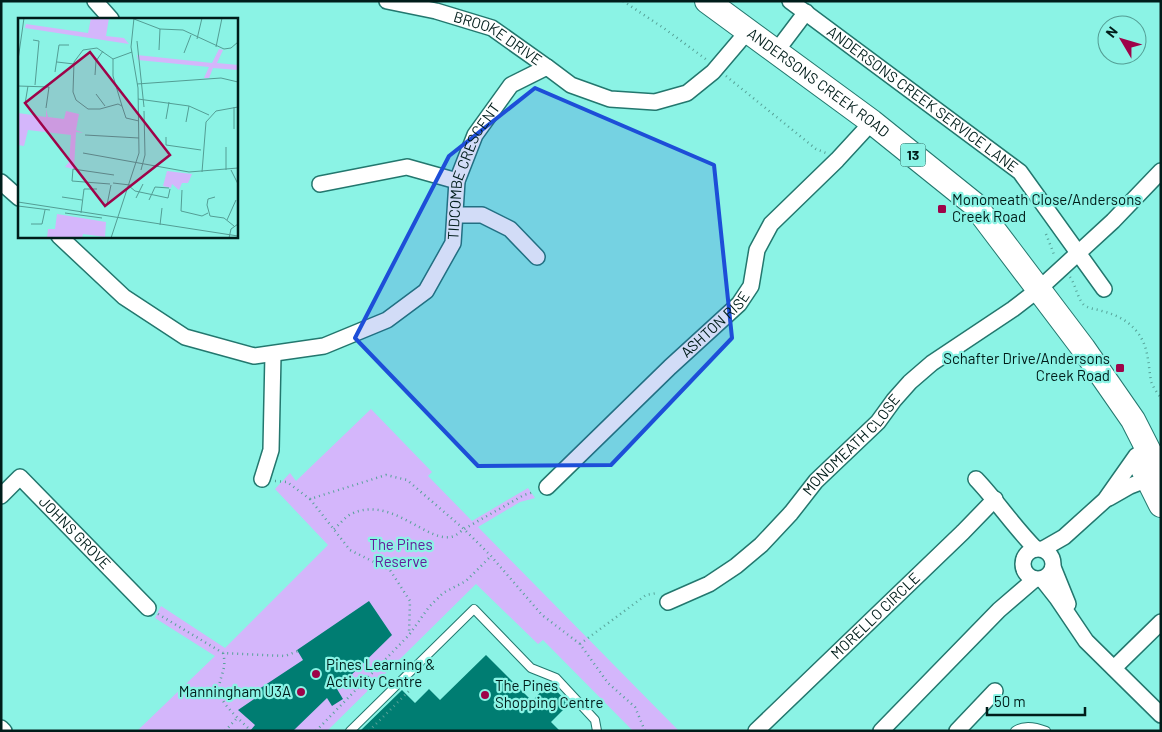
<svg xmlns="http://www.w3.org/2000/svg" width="1162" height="732" font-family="Barlow,sans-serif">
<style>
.green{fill:#d4b6fb}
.building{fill:#007d72}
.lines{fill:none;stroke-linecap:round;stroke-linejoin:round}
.lane-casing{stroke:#23776e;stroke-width:10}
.street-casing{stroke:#23776e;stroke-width:18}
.primary-casing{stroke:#23776e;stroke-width:26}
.path{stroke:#56a298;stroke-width:2.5;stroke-dasharray:1 4;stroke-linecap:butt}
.lane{stroke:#fff;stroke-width:8}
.street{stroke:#fff;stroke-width:15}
.primary{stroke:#fff;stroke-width:24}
.marked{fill:#1d4ed8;fill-opacity:0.2;stroke:#1d4ed8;stroke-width:4;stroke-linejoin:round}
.poi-dot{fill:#9e0349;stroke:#8bf3e5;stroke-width:2}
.labels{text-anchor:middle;stroke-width:4.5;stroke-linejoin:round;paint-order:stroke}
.shield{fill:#8bf3e5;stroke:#2a5d57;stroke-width:1}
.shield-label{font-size:14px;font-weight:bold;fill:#001d1a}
.street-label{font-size:15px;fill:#001d1a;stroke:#8bf3e5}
.poi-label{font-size:15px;fill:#001d1a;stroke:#8bf3e5;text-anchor:start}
.park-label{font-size:15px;fill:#631d9a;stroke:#8bf3e5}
.inset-road{fill:none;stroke:#539d94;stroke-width:1}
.view{fill:#9e0349;fill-opacity:0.15;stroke:#9e0349;stroke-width:2.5}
.inset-edge{fill:none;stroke:#001d1a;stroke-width:2.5}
</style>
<rect width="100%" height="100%" fill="#8bf3e5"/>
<!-- green -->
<path class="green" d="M371,409L432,472L428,476L472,521L528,488L535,498L520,502L478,527L679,731H633L543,640L538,644L476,584L327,731H137L215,656L155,618L161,606L225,648L328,545L275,489L290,473L296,481Z"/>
<!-- building -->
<path class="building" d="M369,601L392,635L337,689L343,699L332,706L327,698L293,731H250L255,725L238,710L260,695L256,691L303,660L297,650Z
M486,655L532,701L549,683L569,704L551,722L560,731H360L402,690L415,703L429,689L440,700Z"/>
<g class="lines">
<defs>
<path id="lane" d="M350,731L474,609L531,668L556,678L595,720L597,731
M1015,731C1024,724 1036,727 1046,731"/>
<g id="street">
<path d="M95,1L111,19"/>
<path id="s1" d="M387,1L436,11L492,28L547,67"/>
<path id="s2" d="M790,1L1020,172L1104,289"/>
<path d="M775,53L806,12"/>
<path d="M1,182L19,198"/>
<path d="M320,184L407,167L457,181"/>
<path d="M455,215H482L510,229L537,257"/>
<path id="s3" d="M59,236L124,297L185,337L254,356L324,346L387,320L426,291L453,243L457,181L475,135L511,85L547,67L571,85L610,99L655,102L687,93L713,72L747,32"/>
<path d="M262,479L271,450L273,354"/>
<path d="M976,479C997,501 1014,527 1036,549"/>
<path id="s4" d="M547,487L670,367L739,304L751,286L757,250L771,224L837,160L872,122"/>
<path id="s5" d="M1,496L20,477L148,608"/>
<path d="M1109,498L1130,486L1156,476"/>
<circle cx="1038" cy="564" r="15"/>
<path d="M1043,549L1064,537L1105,500L1136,456L1142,452"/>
<path d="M1053,567L1068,604"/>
<path d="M1042,579L1057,598L1086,641L1161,715"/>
<path id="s6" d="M668,602L709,584L736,566L761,545L791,513L816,481L878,422L894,400L910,382L932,363L1013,309L1039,289L1113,221L1161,171"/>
<path d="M1114,668L1161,622"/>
<path d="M1,728L4,731"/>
<path id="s7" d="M756,731L963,532L995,499"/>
<path d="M881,731L999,610L1035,579"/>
<path d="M957,731L995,691"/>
</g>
<g id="primary">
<path id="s8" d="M707,1L872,122L974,204L1083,348L1133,420L1161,475"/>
<path d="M1139,461L1161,505"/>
</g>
</defs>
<!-- lane casing -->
<use href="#lane" class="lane-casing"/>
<!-- street casing -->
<use href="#street" class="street-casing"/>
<!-- primary casing -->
<use href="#primary" class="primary-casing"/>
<!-- path -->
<path class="path" d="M623,1L665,29L707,60
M726,76L816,149L826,153
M1046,234L1055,257
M1070,277C1076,285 1077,298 1084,305C1090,309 1096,309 1102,311C1117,315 1129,321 1138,333C1149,348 1148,364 1151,381C1153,387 1157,393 1161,398
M275,481L287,482L310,499L386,475L407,480L464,529L491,556L542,615L580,644L608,683L635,707L645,731
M310,499L350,550L390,570L410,601L409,634
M334,529C339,525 345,517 351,514C392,494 429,546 454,536C457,535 461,531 464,529L524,495L534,492
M158,614L223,653L285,656L298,651
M580,644L646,595L657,593
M223,653C227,668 221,673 219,687C217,702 241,720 251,731
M225,731L238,717
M316,731L409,635L429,607L443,593L466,581L491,556
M369,731L409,691"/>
<!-- lane -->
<use href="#lane" class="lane"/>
<!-- street -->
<use href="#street" class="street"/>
<!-- primary -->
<use href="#primary" class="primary"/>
</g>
<!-- marked area -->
<path class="marked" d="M535,88L714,165L732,338L611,465L478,466L355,338L449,156Z"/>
<!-- markers -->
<g class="poi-dot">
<rect x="937" y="204" width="10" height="10" rx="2.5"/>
<rect x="1115" y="363" width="10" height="10" rx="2.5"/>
<circle cx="316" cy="674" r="5"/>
<circle cx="301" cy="692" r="5"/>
<circle cx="485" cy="695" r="5"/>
</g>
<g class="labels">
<!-- shield labels -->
<rect class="shield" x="900.5" y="143.5" width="25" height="23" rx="4"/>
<g class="shield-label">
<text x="913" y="160">13</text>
</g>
<!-- street labels -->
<g class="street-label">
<text dy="5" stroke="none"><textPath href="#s1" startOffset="118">BROOKE DRIVE</textPath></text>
<text dy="5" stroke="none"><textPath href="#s8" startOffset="138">ANDERSONS CREEK ROAD</textPath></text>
<text dy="5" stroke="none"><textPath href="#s2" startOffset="165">ANDERSONS CREEK SERVICE LANE</textPath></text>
<text dy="5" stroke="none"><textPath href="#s3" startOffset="552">TIDCOMBE CRESCENT</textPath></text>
<text dy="5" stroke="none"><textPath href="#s4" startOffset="234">ASHTON RISE</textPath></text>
<text dy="5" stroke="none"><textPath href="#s6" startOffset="245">MONOMEATH CLOSE</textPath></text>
<text dy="5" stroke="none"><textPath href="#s5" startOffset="105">JOHNS GROVE</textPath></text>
<text dy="5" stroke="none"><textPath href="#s7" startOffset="166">MORELLO CIRCLE</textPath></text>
</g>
<!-- poi labels -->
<g class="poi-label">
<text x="952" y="205">Monomeath Close/Andersons<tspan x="952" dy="17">Creek Road</tspan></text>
<text x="1110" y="364" text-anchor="end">Schafter Drive/Andersons<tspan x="1110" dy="17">Creek Road</tspan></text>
<text x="326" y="670">Pines Learning &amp;<tspan x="326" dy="17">Activity Centre</tspan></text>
<text x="495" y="691">The Pines<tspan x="495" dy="17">Shopping Centre</tspan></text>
<text x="291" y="697" text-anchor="end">Manningham U3A</text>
</g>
<!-- park labels -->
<g class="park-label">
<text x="401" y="550">The Pines<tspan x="401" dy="17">Reserve</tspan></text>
</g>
</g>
<!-- overview -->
<g transform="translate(18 18)">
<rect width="220" height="220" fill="#8bf3e5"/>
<path d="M73,0H91L88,18L106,20L111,26L7,10L8,6L70,15ZM201,31L205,32L199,45L220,47V52L195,50L191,60H186L191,49L120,42L119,37L194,45ZM28,91L30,99L46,101L48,93L61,96L58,112L65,115L58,114L56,151L47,149L51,144L53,117L10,112L6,128L0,127V95L28,99ZM149,153L174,156L170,165H164L161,172L154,166L153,170L145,168ZM39,196L88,204L87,219L65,216L64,220H29L30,211H37Z" fill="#d4b6fb"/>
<path class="inset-road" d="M116,1L142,11L165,12L206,31L213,30L220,24M179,21L184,0M15,22L21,23L17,67M119,23L126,89M198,29L204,0M141,32L142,11M166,35L173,17M95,41L79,30L65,32L56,44L55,74L58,82L70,91H82L100,86L104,88L108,100L121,103M95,41V58L104,88M95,41L114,34M0,42L6,0M39,44L56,46M37,54L41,27H51M77,57L78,43L85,33M119,66L203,60L220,64M0,68L31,69L28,90M78,76L87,88M120,81L171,88L191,97M7,86L10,68M148,101L151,84M168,104L171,88M216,111V89M67,117L121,120M148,119V127L183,132M208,129V152M65,135L171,154L220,150M123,152L127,137L126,93M213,152L220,166M184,154L188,104L198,93L220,89M95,165L112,167M92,166L54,163L55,151L96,157M111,168L117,173L150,180L152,171M164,172L163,193L184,198L190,195M44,179L64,182M197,179L190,181L189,187L192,198L206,200L216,208M118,180L125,166M131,182L137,169L151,170M0,184L220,218M89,187L93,167M0,188L32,192M47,195L84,200M63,195L66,171H79M209,202L218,182M13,206H24L27,192M142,207L144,190M93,220L121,135L120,70L113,29L116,0M211,220L213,211L220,206"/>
<path class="view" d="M72,34L152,137L87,188L7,85Z"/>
<rect width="220" height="220" class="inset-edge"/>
</g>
<!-- border -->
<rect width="1162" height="732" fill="none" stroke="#001d1a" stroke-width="5"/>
<!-- north arrow -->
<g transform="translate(1122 40) rotate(308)"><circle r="24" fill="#8bf3e5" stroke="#539d94"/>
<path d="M0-4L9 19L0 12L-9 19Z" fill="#9e0349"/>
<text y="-8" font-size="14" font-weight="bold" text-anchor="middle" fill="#001d1a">N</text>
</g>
<!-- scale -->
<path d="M987 707v8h98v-8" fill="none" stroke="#001d1a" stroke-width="2.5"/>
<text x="994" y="707" font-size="15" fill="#001d1a" stroke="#8bf3e5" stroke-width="4" paint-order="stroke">50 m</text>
</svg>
